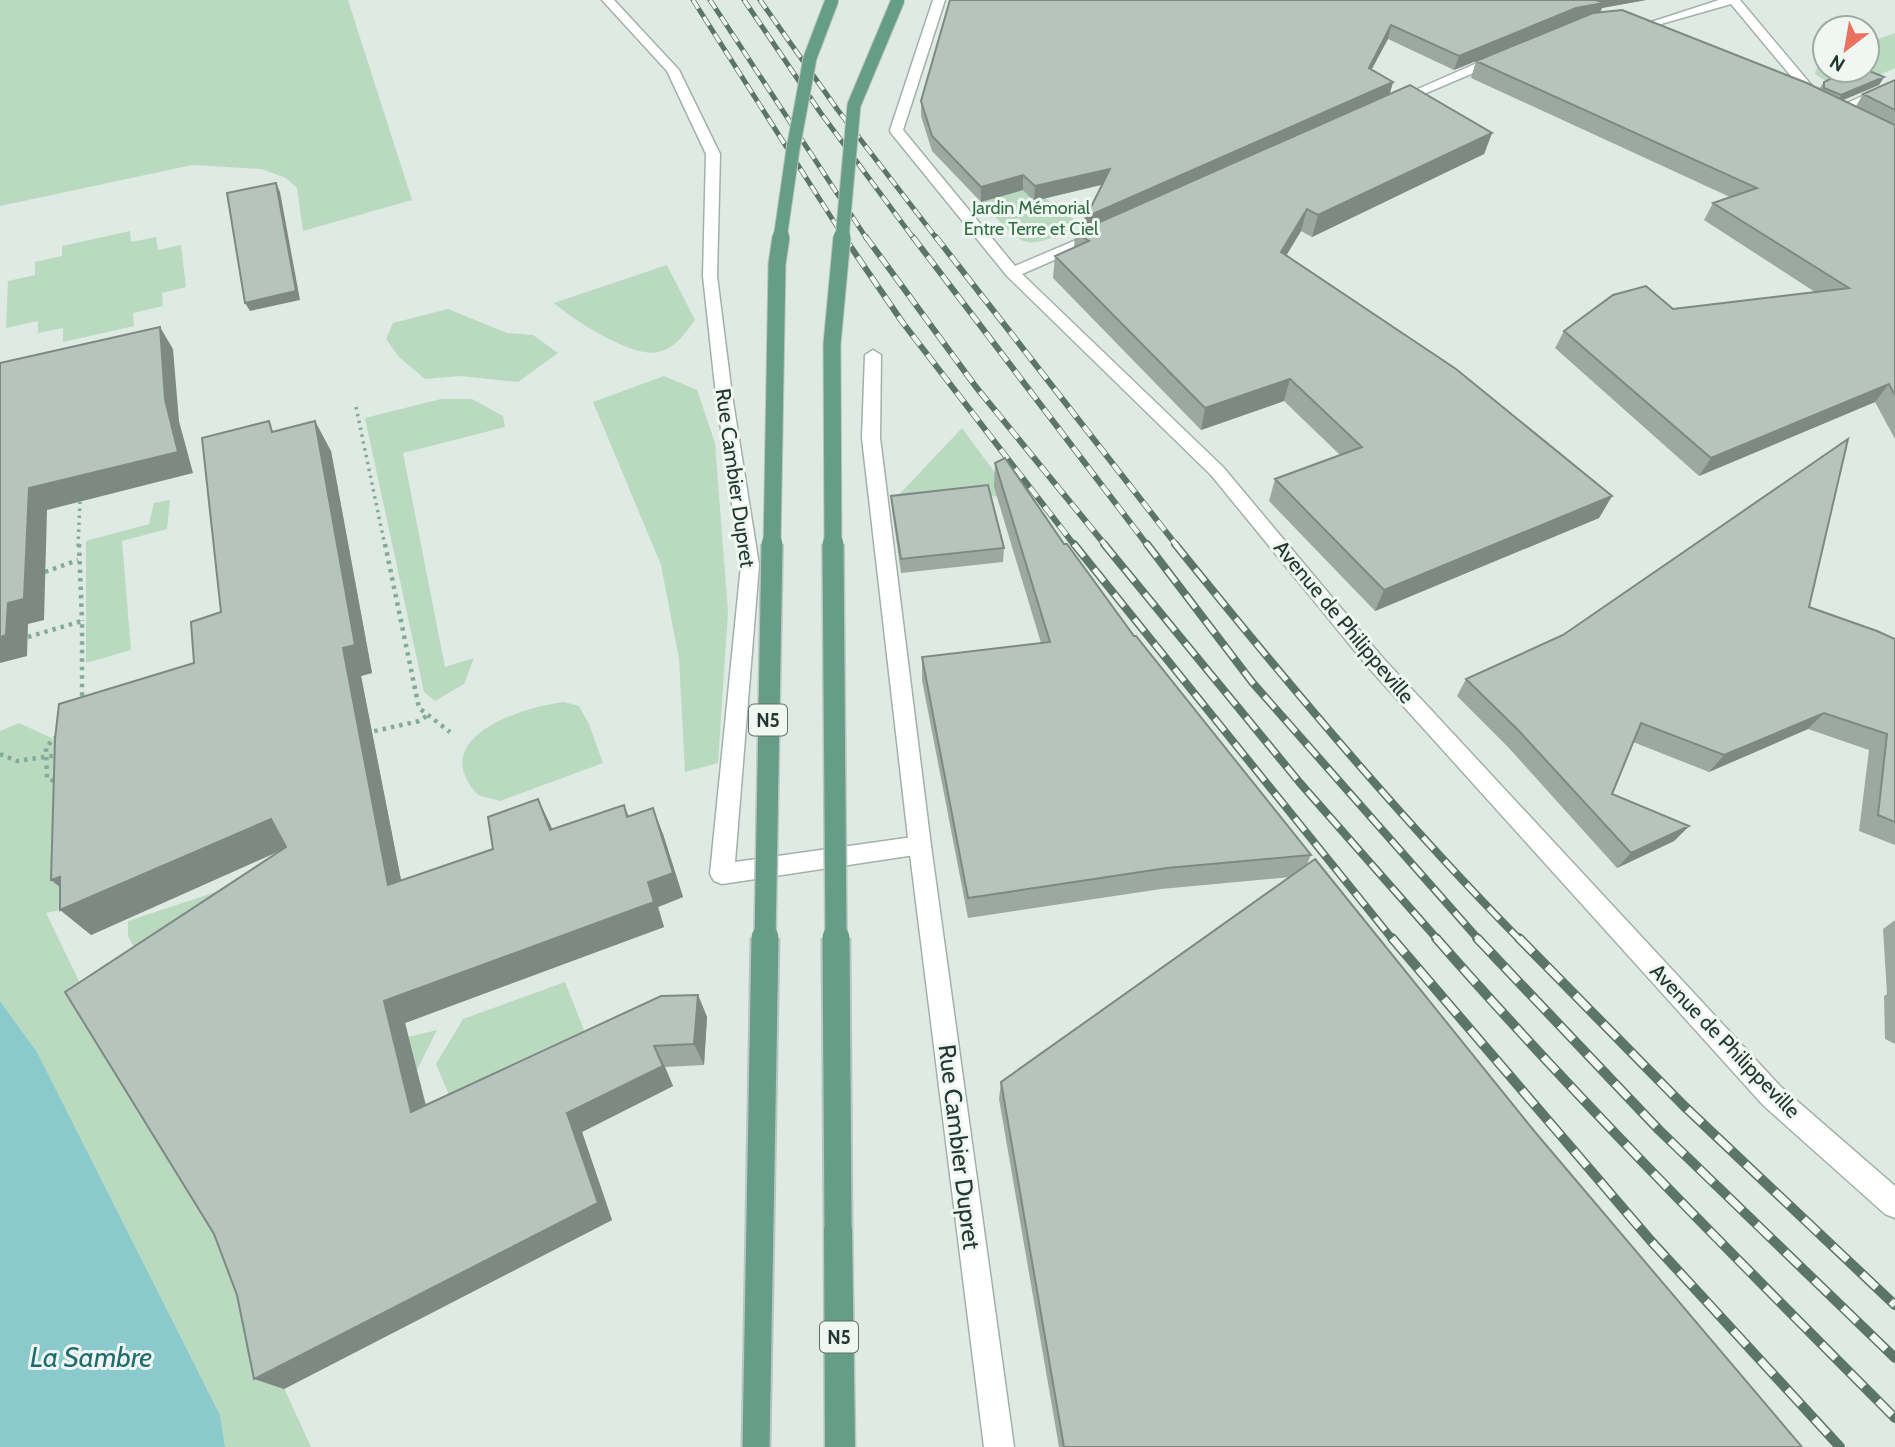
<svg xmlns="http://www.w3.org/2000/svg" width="1895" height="1447" font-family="Cabin,sans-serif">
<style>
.green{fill:#b9dabf}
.water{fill:#8ac9cc}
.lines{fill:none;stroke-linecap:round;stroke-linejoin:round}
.service-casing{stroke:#a2b1aa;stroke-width:3}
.minor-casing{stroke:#a2b1aa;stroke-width:3}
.primary-casing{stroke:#bcc4c1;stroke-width:3}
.path-far1{stroke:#81ac9a;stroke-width:3.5;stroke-dasharray:2.5 4.5;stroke-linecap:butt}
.path{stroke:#81ac9a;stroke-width:4.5;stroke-dasharray:3.5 5;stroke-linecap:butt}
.service{fill:#fff;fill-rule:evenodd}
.minor{fill:#fff;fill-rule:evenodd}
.primary{fill:#669d89;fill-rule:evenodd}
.rail-far3-casing{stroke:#5b756b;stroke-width:5}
.rail-far2-casing{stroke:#5b756b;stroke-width:6}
.rail-far1-casing{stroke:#5b756b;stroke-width:8}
.rail-casing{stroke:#5b756b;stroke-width:10}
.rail-far3{stroke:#f0f7f2;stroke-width:3.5;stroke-dasharray:10;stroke-linecap:butt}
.rail-far2{stroke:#f0f7f2;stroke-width:4.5;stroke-dasharray:12;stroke-linecap:butt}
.rail-far1{stroke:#f0f7f2;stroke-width:5;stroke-dasharray:16;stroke-linecap:butt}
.rail{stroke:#f0f7f2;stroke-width:7;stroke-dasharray:20;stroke-linecap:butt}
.primary-bridge-far3-casing{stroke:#bcc4c1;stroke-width:15;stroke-linecap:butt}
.primary-bridge-far2-casing{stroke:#bcc4c1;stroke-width:19;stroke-linecap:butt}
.primary-bridge-far1-casing{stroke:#bcc4c1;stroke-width:24;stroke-linecap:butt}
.primary-bridge-casing{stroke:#bcc4c1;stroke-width:31;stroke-linecap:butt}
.primary-bridge-far3{stroke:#669d89;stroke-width:13}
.primary-bridge-far2{stroke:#669d89;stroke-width:17}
.primary-bridge-far1{stroke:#669d89;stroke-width:21}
.primary-bridge{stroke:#669d89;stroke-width:27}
.wall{fill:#9ca9a3}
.shaded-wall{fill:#7f8984}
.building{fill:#b5c4bd;stroke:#7f8984;stroke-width:2}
.labels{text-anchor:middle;stroke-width:6;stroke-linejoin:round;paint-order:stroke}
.far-park-label{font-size:18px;fill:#2e6d40;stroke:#f0f7f2}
.shield{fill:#f0f7f2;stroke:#5f726a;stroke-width:2}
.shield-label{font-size:19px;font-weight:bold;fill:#213930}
.street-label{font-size:21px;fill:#213930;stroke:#f0f7f2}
.near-street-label{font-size:24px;fill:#213930;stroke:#f0f7f2}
.near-water-label{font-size:28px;font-style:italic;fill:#1f6c71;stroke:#f0f7f2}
</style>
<rect width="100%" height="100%" fill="#dfeae4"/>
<!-- green -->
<path class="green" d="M0,0H348L412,200L303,231L297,188L286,178L261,169L192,165L0,206Z
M1895,33V68C1867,80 1842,94 1815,74L1819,61L1825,58V70H1867V43Z
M1022,189L1045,198L1082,225C1019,252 1028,250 981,202Z
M130,231L131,242L156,237L158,250L181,245L186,287L162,293L163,306L133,313L134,326L63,342V328L38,333V321L6,328L8,281L35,275V262L62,256V246Z
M667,265L695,320C686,332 675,349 658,352C631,358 574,320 554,303Z
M448,309L507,333L533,335L558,353L518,382L460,376L425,379L399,357L386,339L393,323Z
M664,376L697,390L715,443L728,612L718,763L685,772L679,659L661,565L593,402Z
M441,399H472L503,416L505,427L403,453L445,667L474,658L464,684L435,701L424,692L365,418Z
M962,428L1012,496L946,497L893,501Z
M170,500L167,529L122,541L131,650L86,663V541L149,524L154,503Z
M564,702L579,706L589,724L603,763L500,801L478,795C425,738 521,707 564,702Z
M19,723L84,753L60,877V910L46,913L95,1014L241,1243L284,1388L311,1447H225L220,1415L37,1052L0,1001V731Z
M249,881L150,977L128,936V921Z
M565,982L594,1055L459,1119L436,1064L463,1019Z
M437,1030L417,1070L375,1088L362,1048Z"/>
<!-- water -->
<path class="water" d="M0,1001L37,1052L220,1415L225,1447H0Z"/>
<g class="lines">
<defs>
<path id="service" d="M602,0H614L679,70L720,154L717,276L732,395L759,565L735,862L920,836L928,839L931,846L928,853L722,884L714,881L710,874L741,565L716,395L703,276L706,154L667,71Z"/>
<path id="minor" d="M933,0H945L903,130L1015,266L1095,232H1105L1107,235L1105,238L1022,274L1223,467L1382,657L1781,1087L1895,1186V1218L1885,1214L1763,1105L1368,667L1211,475L1007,276L891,133L890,130Z
M1719,0H1740L1823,99V105H1815L1731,4L1654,26L1648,23Z
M1500,53L1504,54V60L1398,105H1390L1388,102Z
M1895,81V90L1842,113L1838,114L1832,110Z
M873,350L881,355L880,438L931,846L1014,1447H984L909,846L862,438L865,355Z"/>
<path id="primary" d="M838,1213L848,1217L852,1227L855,1447H825L824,1227L828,1217Z"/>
</defs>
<!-- service casing -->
<use href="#service" class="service-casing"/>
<!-- minor casing -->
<use href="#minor" class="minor-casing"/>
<!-- primary casing -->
<use href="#primary" class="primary-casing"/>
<!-- path-far1 -->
<path class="path-far1" d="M356,407L385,546
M78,546L80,502"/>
<!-- path -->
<path class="path" d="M79,544L82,621
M385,544L419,708L450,732
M45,572L78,560
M28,637L82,621V700
M366,733L419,721L428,715
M57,736L46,747L47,779L59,782
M0,754L17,761L59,755"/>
<!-- service -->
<use href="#service" class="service"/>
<!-- minor -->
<use href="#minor" class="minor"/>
<!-- primary -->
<use href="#primary" class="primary"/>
<defs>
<path id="rail-far3" d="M693,0L845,239
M710,0L867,239
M744,0L820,112L914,239
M760,0L837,109L937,239"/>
<path id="rail-far2" d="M844,237L903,323L1075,546
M866,237L976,387L1106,546
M913,237L1148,546
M936,237L1177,546"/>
<path id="rail-far1" d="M1074,544L1393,940
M1104,544L1300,783L1438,940
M1147,544L1252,682L1479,940
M1175,544C1285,680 1397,815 1520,940"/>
<path id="rail" d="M1392,938L1651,1241L1840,1447
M1436,938C1582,1105 1739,1261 1895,1418
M1477,938L1659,1130L1895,1358
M1519,938L1684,1106L1895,1305"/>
</defs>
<!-- rail-far3 casing -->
<use href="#rail-far3" class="rail-far3-casing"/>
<!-- rail-far2 casing -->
<use href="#rail-far2" class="rail-far2-casing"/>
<!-- rail-far1 casing -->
<use href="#rail-far1" class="rail-far1-casing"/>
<!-- rail casing -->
<use href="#rail" class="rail-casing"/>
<!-- rail-far3 -->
<use href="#rail-far3" class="rail-far3"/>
<!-- rail-far2 -->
<use href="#rail-far2" class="rail-far2"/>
<!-- rail-far1 -->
<use href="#rail-far1" class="rail-far1"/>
<!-- rail -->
<use href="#rail" class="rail"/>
<defs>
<path id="primary-bridge-far3" d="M780,239L793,149L810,58L832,0
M842,239L854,105L898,0"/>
<path id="primary-bridge-far2" d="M772,546L777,264L781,237
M833,546L832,344L842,237"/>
<path id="primary-bridge-far1" d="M833,544L836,940
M765,940L772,544"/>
<path id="primary-bridge" d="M836,938L838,1227
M756,1447L765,938"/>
</defs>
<!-- primary-bridge-far3 casing -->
<use href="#primary-bridge-far3" class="primary-bridge-far3-casing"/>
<!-- primary-bridge-far2 casing -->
<use href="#primary-bridge-far2" class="primary-bridge-far2-casing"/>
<!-- primary-bridge-far1 casing -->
<use href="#primary-bridge-far1" class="primary-bridge-far1-casing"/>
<!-- primary-bridge casing -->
<use href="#primary-bridge" class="primary-bridge-casing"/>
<!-- primary-bridge-far3 -->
<use href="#primary-bridge-far3" class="primary-bridge-far3"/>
<!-- primary-bridge-far2 -->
<use href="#primary-bridge-far2" class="primary-bridge-far2"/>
<!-- primary-bridge-far1 -->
<use href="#primary-bridge-far1" class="primary-bridge-far1"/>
<!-- primary-bridge -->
<use href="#primary-bridge" class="primary-bridge"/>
</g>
<!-- wall -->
<path class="wall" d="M950,0H1646L1602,8L1600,13L1819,89L1824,82L1884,77L1879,85L1843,100L1856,106L1863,94L1895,80V439L1875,402L1699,476L1555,348L1564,331L1673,309L1815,292L1704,220L1713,203L1730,197L1471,78L1476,61L1574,21L1454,70L1388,39L1371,69L1393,82L1390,93L1492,133L1484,154L1312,237L1301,231L1286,256L1612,496L1599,518L1375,611L1269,501L1275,479L1340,455L1284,401L1201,430L1053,278L1055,256L1074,248L1075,233L1085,228L1086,217L1102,185L1034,201L1023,190L981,202L932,151L921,116V101Z
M275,431L331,451L372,673L361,676L401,881L624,805L629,816L663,834L683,897L658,907L664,927L405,1023L426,1105L698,995L707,1017L704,1065L665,1067L673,1086L582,1132L612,1220L284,1389L281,850L91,935L60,887L51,880L194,663L221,612Z
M995,463L1064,544L1134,636L1311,855L1306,866L1535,1132L1802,1447H1059L999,1099L1001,1082L1291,877L1161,889L968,918L922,680V657L1041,643L994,487Z
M891,496L1004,548L1003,562L901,573L892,510Z
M1809,607L1895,639V845L1859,831L1869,750L1808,729L1709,772L1633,742L1612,794L1689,826L1674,841L1617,868L1508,747L1457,696L1466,679Z
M1895,920V1044L1885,1039L1884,996L1887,994L1883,929Z"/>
<!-- shaded-wall -->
<path class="shaded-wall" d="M1588,0H1646L1602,8L1598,17L1571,22L1454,70L1459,56Z
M1391,25L1388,39L1365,82L1369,68Z
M1884,77L1879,85L1836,103L1841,95Z
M1393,82L1389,96L1084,232L1086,217Z
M1492,133L1484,154L1312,237L1318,215Z
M1110,169L1108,183L1034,201L1035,186Z
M1023,175V190L981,202V187Z
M276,183L280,192L300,300L250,311L245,303Z
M1307,209L1301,231L1275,274L1281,252Z
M160,327L173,349L179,421L193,473L47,510L44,620L28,624L27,656L0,663V637L8,603L29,488Z
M1290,379L1284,401L1201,430L1205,408Z
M1889,384L1875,402L1699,476L1711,458Z
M315,421L331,451L372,673L361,676L407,910L388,885L343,648Z
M1612,496L1599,518L1375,611L1384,590Z
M1824,713L1808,729L1709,772L1724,755Z
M538,799L551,826L563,855L550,830Z
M653,808L663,834L683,897L658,907L664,927L405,1023L432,1131L411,1112L384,1001L648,882Z
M271,819L293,845L91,935L60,910L79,902L51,880Z
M1689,826L1674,841L1617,868L1631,853Z
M698,995L707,1017L704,1065L694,1044Z
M654,1046L665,1067L673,1086L582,1132L612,1220L284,1389L254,1379L567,1113Z"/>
<!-- building -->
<path class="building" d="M950,0H1596L1604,3L1576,8L1459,56L1391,25L1369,68L1393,82L1086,217L1110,169L1035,186L1023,175L981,187L932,136L921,101Z
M1622,10L1807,83L1895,125V395L1889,384L1711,458L1564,331L1613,295L1646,286L1673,309L1849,288L1713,203L1757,188L1476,61L1593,13Z
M1848,70H1867L1884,77L1841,95L1824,88V82Z
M1895,80V110L1863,94Z
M1410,85L1492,133L1318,215L1307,209L1281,252L1456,369L1612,496L1384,590L1275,479L1362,447L1290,379L1205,408L1055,256L1089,241L1075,233Z
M276,183L296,291L245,303L227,193Z
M160,327L165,399L178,452L29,488L24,599L8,603L6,635L0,637V363Z
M269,421L272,432L315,421L355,645L343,648L388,885L493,849L488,817L538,799L550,830L624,805L627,817L653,808L673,873L648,882L654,902L384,1001L411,1112L661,996L698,995L694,1044L654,1046L663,1066L567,1113L598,1203L254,1379L237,1295L214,1234L65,992L286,847L271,819L60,910V877L51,880L55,739L59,704L194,663L191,622L221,612L202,438Z
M1848,439L1809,607L1877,631L1895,639V822L1878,815L1887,734L1824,713L1724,755L1641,723L1612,794L1689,826L1631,853L1519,731L1466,679L1563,635Z
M1005,458L1064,544H1067L1134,636H1136L1311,855L1167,868L968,898L922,657L1050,642L995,463Z
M988,485L1004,548L901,559L891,496Z
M1315,859L1535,1132L1802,1447H1064L1001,1082Z"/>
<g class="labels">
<!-- far-park labels -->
<g class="far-park-label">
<text x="1031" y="214">Jardin Mémorial<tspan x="1031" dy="21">Entre Terre et Ciel</tspan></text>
</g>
<!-- shield labels -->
<g class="shield">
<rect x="749" y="704.5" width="38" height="31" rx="5"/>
<rect x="820" y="1321.5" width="38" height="31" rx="5"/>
</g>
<g class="shield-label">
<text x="768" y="727">N5</text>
<text x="839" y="1344">N5</text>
</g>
<!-- street labels -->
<g class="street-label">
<text transform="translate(735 478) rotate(82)" y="7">Rue Cambier Dupret</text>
<text transform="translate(1344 622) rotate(50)" y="7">Avenue de Philippeville</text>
<text transform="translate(1725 1041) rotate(46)" y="7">Avenue de Philippeville</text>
</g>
<!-- near-street labels -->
<g class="near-street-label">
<text transform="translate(959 1147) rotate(83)" y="8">Rue Cambier Dupret</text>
</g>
<!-- near-water labels -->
<g class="near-water-label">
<text x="91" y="1367">La Sambre</text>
</g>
</g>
<!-- north arrow -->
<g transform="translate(1846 49) rotate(211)"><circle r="33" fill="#f0f7f2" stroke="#9daba4" stroke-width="2"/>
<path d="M0-5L12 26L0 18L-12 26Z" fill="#ea715d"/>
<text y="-10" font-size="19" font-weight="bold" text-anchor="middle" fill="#213930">N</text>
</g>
</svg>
